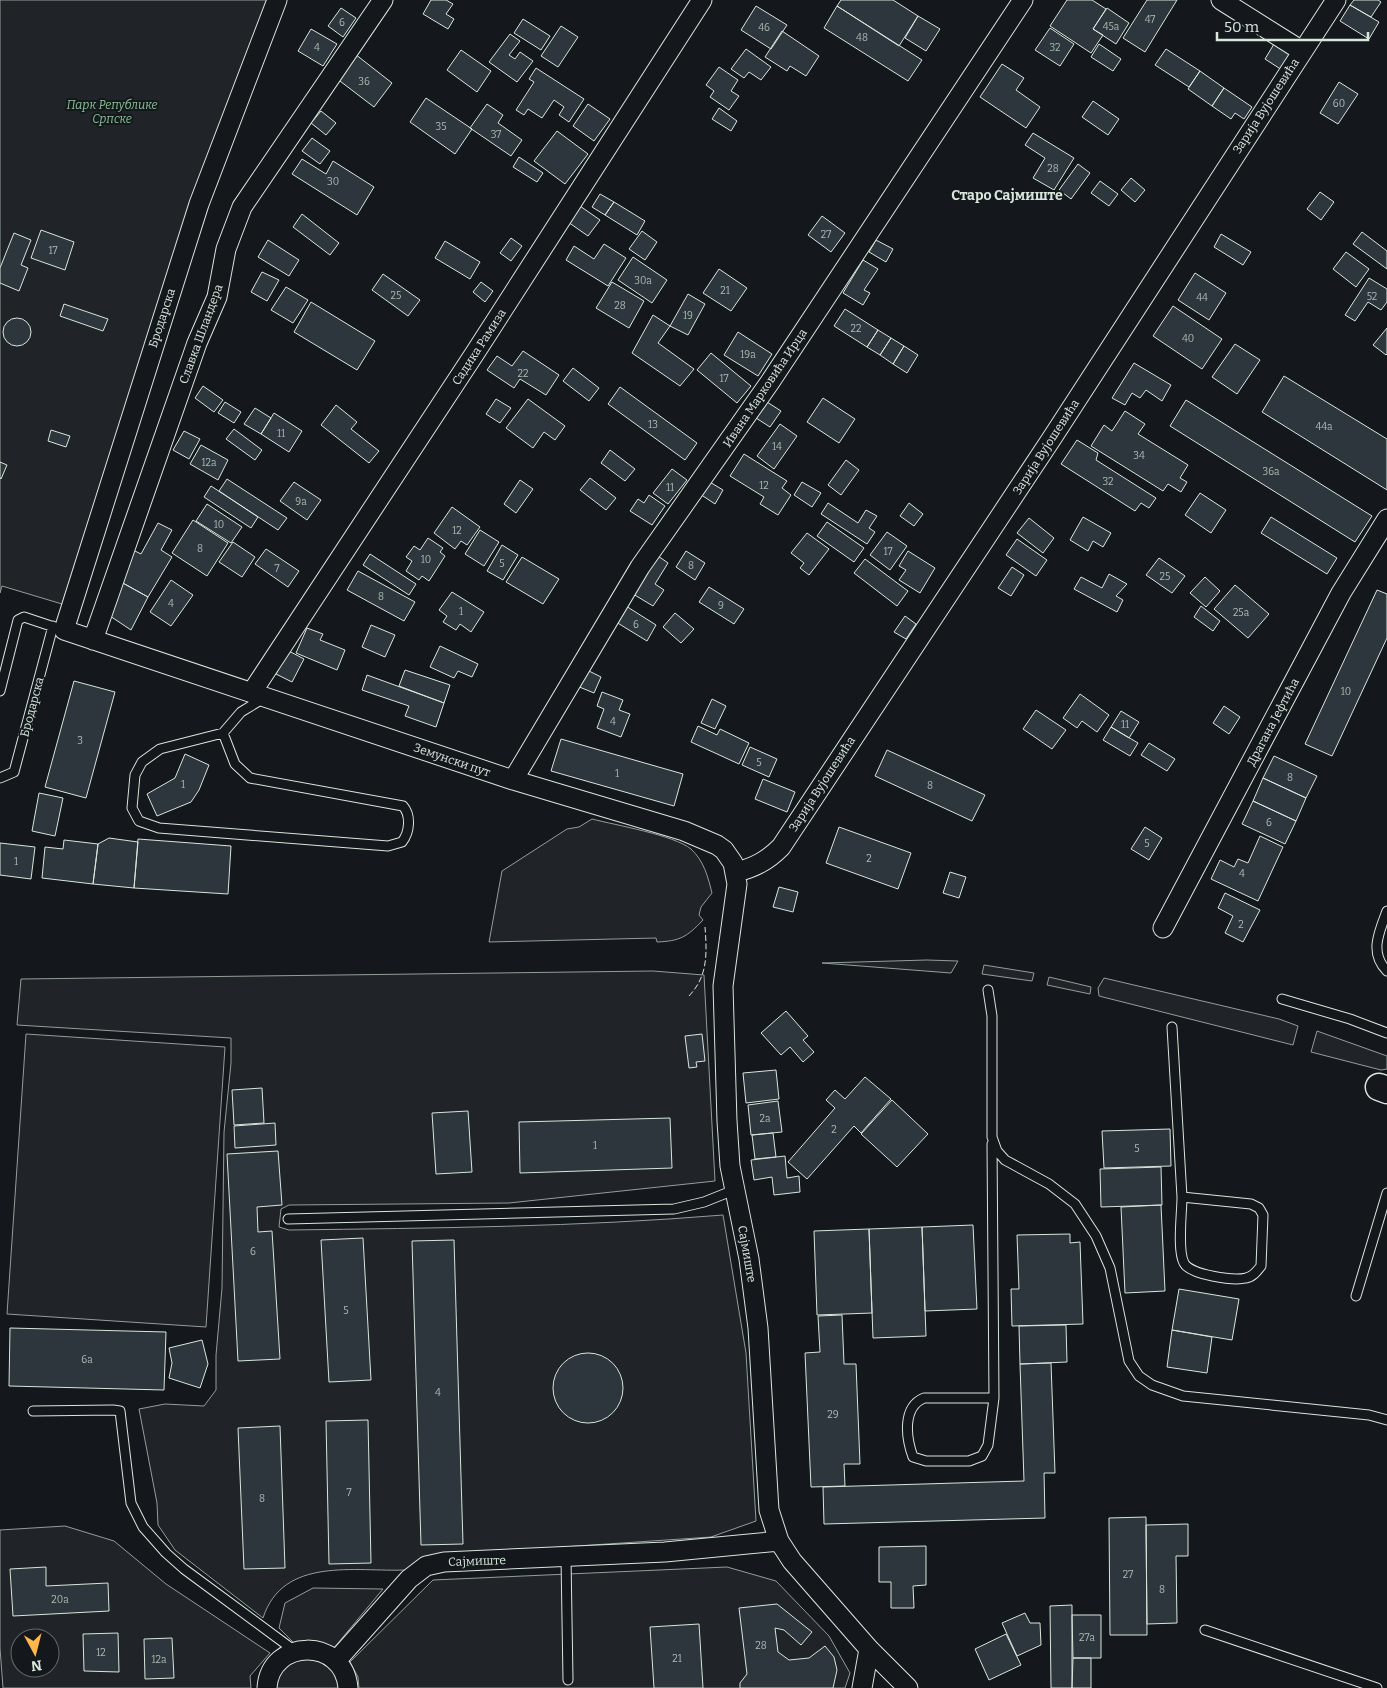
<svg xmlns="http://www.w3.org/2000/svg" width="1387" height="1688" font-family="Bitter,serif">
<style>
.green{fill:#202428;stroke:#939e99;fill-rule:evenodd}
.building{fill:#2c363c;stroke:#d8e6dc}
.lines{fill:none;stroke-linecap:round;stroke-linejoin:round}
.lane-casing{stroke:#d8e6dc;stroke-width:11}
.street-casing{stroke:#d8e6dc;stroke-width:21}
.secondary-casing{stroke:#d8e6dc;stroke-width:29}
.lane{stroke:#14181c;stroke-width:9}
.street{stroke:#14181c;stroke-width:19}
.secondary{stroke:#14181c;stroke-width:26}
.fence{stroke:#d8e6dc;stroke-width:1;stroke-dasharray:6 2.5;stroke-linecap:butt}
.labels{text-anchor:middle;stroke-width:4;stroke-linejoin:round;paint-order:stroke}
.number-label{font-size:10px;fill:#adbab4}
.park-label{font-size:12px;font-style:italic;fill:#8ac095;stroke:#14181c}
.street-label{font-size:12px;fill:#d8e6dc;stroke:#14181c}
.neighbourhood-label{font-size:14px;font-weight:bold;fill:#d8e6dc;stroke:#14181c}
</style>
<rect width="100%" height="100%" fill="#14181c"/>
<!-- green -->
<path class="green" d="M0,0H270L119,426L62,604L2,586L0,593Z
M592,819C615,825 674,835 691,849C704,861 708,877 712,893L701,907L699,915L703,920C687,937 680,941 657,942L656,938L489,942L502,871L567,829L579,827Z
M927,960L958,961L951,973L822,963Z
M984,965L1034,973L1032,981L982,974Z
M653,971L704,975L715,1181L509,1203L289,1205L281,1209L279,1227L289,1230C434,1228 579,1227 723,1215L746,1353L756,1521L711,1537L429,1556L412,1564L407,1570C355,1572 283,1556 263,1618L175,1550L158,1525L157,1503L139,1409L165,1404L204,1406L216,1390V1355L222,1288L224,1132L231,1063V1038L17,1025L21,979Z
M1049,977L1091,987L1090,994L1047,985Z
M1104,978L1279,1019L1298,1026L1293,1045L1099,996L1098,988Z
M1317,1031L1387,1056V1069L1381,1070L1311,1052Z
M26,1034L225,1047L206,1327L7,1314Z
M65,1526L114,1541L166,1584L270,1653L250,1676L251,1688H3L0,1648V1530ZM20,1638H50V1668H20Z
M727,1567L776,1581L829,1636L850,1673L845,1688H359L358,1677L350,1662L433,1580Z
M313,1588L383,1589L333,1649L310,1641L294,1643L279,1628L285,1603Z
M293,1657L325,1661L337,1674L339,1688H275V1679Z"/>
<!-- building -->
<path class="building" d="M431,0H446L453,4L446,14L454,19L448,29L423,14Z
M841,0H893L918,16L899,46L837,6Z
M1067,0H1092L1106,9L1093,29L1103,35L1091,53L1050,26Z
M1147,0H1177L1145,52L1123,38Z
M1354,0H1378L1381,2L1371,17L1350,5Z
M1350,5L1379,22L1369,39L1340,21Z
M756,6L787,25L771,49L741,30Z
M837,6L922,60L908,81L824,28Z
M341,8L356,18L343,37L328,26Z
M1107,8L1129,23L1116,44L1093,29Z
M918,16L940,29L926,51L905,38Z
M523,19L550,36L541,50L514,33Z
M561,26L578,37L558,67L541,56Z
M1050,28L1074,44L1060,66L1035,50Z
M311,29L337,44L323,66L298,51Z
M782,31L819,56L806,76L790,66L787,71L765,57Z
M510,34L520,41L509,55L515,59L520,52L533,61L517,82L489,62Z
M1277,39L1295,50L1282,70L1265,59Z
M1099,44L1121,59L1113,71L1091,57Z
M746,49L771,67L761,80L749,72L744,78L731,69Z
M1166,49L1200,71L1189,87L1155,65Z
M461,50L491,71L477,92L447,70Z
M355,54L392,83L374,107L336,78Z
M1002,64L1024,78L1016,90L1040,107L1026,128L980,97Z
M719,67L738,80L731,91L739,96L729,110L710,97L714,91L706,85Z
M536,68L584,99L569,122L559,115L564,107L554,100L542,118L528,109L524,115L516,110L534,82L529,79Z
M1200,71L1224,88L1212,106L1188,89Z
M1339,82L1358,94L1338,124L1320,113Z
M1224,88L1252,107L1244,119L1235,113L1231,119L1212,106Z
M426,98L472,129L455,154L410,122Z
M1093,101L1119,119L1108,135L1082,117Z
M487,104L503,115L498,123L522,140L511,156L470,128Z
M588,104L610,119L594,141L573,126Z
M719,108L737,121L731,131L712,119Z
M321,111L336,123L326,135L311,123Z
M557,131L588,154L565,184L534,161Z
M1033,133L1074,158L1054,190L1033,178L1045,158L1025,145Z
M312,138L330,151L320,164L302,151Z
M519,157L543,173L537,182L513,167Z
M302,159L326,174L333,161L374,187L357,215L292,174Z
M1078,164L1090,173L1071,199L1059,190Z
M1131,178L1145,190L1135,202L1121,190Z
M1100,181L1118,194L1109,206L1091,193Z
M1320,192L1334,202L1321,220L1307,209Z
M600,194L614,202L605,215L592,207Z
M614,202L645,221L637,235L605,215Z
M580,206L600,220L588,236L568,222Z
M302,214L339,243L330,255L293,227Z
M822,216L845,233L831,252L808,235Z
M41,230L74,242L65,270L31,258Z
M642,231L657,242L645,260L629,249Z
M1362,232L1387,251V269L1353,244Z
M14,233L31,240L21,265L28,268L19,291L0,283V268Z
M1221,234L1251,252L1243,265L1214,247Z
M511,238L522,246L511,261L500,253Z
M268,240L299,260L289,276L258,257Z
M876,240L893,249L886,262L869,252Z
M445,241L480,262L470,279L435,258Z
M604,244L626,258L608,286L566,260L574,246L594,259Z
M1346,252L1369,269L1356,287L1333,269Z
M633,257L667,280L652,303L618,280Z
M863,260L878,269L864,290L870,293L863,305L843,293Z
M719,269L747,288L731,311L703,293Z
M262,272L279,280L267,301L251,292Z
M1195,273L1226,293L1209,320L1178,300Z
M383,274L420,300L408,316L372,290Z
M1369,278L1387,289V302L1381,310L1368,302L1355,321L1345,315Z
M481,282L493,291L485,302L473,292Z
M612,282L644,301L629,328L596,308Z
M286,287L308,300L293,323L271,310Z
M688,294L705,304L688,335L670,326Z
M311,302L375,341L357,370L294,332Z
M64,304L108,319L103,331L60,316Z
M1173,306L1222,339L1202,369L1153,336Z
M845,309L878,330L867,347L834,326Z
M653,315L670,326L658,343L694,369L680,386L632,353Z
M3 332a14 14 0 1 1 28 0a14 14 0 1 1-28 0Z
M1387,328V354L1386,355L1373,345Z
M878,330L891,338L880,355L867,347Z
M738,332L772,354L758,376L724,355Z
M891,338L904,346L893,364L880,355Z
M1235,344L1260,360L1237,394L1212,377Z
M904,346L918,355L907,373L893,364Z
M523,351L559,375L546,395L520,379L514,388L487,370L497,356L512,366Z
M711,353L751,386L737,403L697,370Z
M1134,363L1171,385L1162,401L1146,390L1140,398L1132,393L1125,405L1112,398Z
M573,368L599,388L589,401L563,381Z
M1284,376L1387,439V490L1262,412Z
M203,386L223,400L214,412L195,398Z
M620,387L697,443L685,460L608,404Z
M823,398L855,419L839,443L807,422Z
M496,399L511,408L500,423L486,414Z
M528,399L565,426L555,440L544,432L533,448L506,428Z
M1186,400L1372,516L1355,542L1170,426Z
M225,402L241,412L234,423L218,413Z
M767,402L781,411L770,427L756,418Z
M336,405L357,422L351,429L379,451L369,463L321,425Z
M255,408L271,418L261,434L244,424Z
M1125,411L1145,424L1138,434L1188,465L1180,478L1187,482L1181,492L1168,484L1163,491L1091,446L1104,425L1112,431Z
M274,413L302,431L289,452L261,434Z
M780,424L797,436L774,469L757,456Z
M234,429L262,450L255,460L226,439Z
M51,430L70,436L66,447L48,441Z
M184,431L200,439L189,459L173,450Z
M1077,440L1098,453L1096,460L1156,498L1149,508L1141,503L1135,511L1061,464Z
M201,445L228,460L218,480L190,464Z
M610,450L635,469L625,481L601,463Z
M744,454L787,481L782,488L791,495L778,515L760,504L764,497L730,476Z
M846,460L859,470L841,495L828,485Z
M0,462L7,465L1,479L0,478Z
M672,469L687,480L668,504L653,493Z
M590,478L616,498L606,510L580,490Z
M227,479L287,518L278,530L219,491Z
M520,480L533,489L516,513L504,504Z
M708,481L723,490L715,504L700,494Z
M294,482L321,500L307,520L280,501Z
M802,482L821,493L812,507L794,495Z
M211,486L258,517L251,528L204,497Z
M1200,493L1226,510L1211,533L1185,515Z
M649,495L665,506L652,525L630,511L638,499L644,503Z
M828,503L858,523L866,510L877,516L869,528L875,532L867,544L821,514Z
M909,503L923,514L914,526L900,516Z
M207,504L242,527L231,543L196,521Z
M452,507L480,527L467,545L461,541L455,549L434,533Z
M1083,517L1111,533L1103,547L1093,541L1088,551L1070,540Z
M1271,517L1337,558L1327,574L1261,533Z
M1029,518L1054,538L1043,553L1017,533Z
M193,520L228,543L207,576L172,553Z
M827,522L864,548L854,562L817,536Z
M158,523L172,530L161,550L172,557L148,597L121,582L133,550L141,554Z
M480,530L499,542L484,566L465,554Z
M887,532L907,546L890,570L870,555Z
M807,533L829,549L809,575L800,568L804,563L791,553Z
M428,538L443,548L440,552L445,556L429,581L422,576L419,580L406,571L412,561L406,557L414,546L420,550Z
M1017,539L1047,560L1036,576L1006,555Z
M233,542L255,557L242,577L219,562Z
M502,545L518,555L503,580L487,571Z
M266,549L299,571L288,587L255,564Z
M686,551L705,563L695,580L676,567Z
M908,551L935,568L920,593L899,580L906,570L899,566Z
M370,554L416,584L409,595L363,565Z
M658,556L668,563L655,584L664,590L653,606L633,594Z
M522,557L559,579L543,604L506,582Z
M1159,558L1185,576L1172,593L1146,575Z
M865,559L908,591L897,606L854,573Z
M1012,567L1024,575L1011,596L998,588Z
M358,571L415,602L404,621L347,590Z
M1109,574L1127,584L1116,596L1123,600L1117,612L1074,589L1081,577L1102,588Z
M1205,577L1220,591L1206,607L1190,593Z
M171,580L193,595L171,626L150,612Z
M121,582L148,597L131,630L107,614Z
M1235,585L1269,614L1248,638L1214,609Z
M709,587L744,609L734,624L699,602Z
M1377,590L1387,594V638L1332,756L1305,744Z
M452,592L484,612L471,632L460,624L456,630L443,622L447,616L439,610Z
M626,606L656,625L647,641L616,622Z
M1201,606L1220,621L1213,631L1194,617Z
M675,613L694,629L681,643L663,627Z
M905,616L916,624L906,639L894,632Z
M371,625L395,635L385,657L362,647Z
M307,628L323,634L320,640L345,650L337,670L296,653Z
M440,646L478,664L472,677L458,671L454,678L430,667Z
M287,650L304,659L292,682L276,674Z
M585,669L601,677L594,693L577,686Z
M405,670L450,685L444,703L399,686Z
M367,675L444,703L436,727L405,716L409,706L362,690Z
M74,681L115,692L86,798L45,787Z
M602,692L623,700L619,710L630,714L621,737L597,728L604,709L597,706Z
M1080,694L1109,715L1097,732L1082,721L1077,728L1063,718Z
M712,699L726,706L715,729L701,723Z
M1224,706L1240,717L1229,734L1213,723Z
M1036,710L1066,730L1052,749L1023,729Z
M1121,711L1139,722L1129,738L1111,727Z
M698,726L717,735L720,729L749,743L739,764L691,742Z
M1111,727L1138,743L1130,756L1103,740Z
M561,739L683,774L674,806L551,771Z
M1149,743L1175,759L1167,771L1141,755Z
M750,747L777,759L769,777L742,765Z
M887,750L985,795L972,821L875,776Z
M185,754L209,765L199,790L191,802L157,816L147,794L175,778Z
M1274,756L1317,776L1306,798L1263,778Z
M1263,778L1306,798L1296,821L1253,801Z
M763,779L795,792L787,812L755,799Z
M39,793L63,798L55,836L32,831Z
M1253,801L1296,821L1285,844L1242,824Z
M839,827L911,853L898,889L826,863Z
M1145,827L1162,838L1149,860L1131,849Z
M1260,836L1283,847L1258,901L1211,879L1220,860L1234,867L1238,859L1248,863Z
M109,838L138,842L134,888L93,884L98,844Z
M138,839L231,846L228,894L134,888Z
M64,840L98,844L93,884L42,878L45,847L63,849Z
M0,843L35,847L31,879L0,875Z
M950,872L966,877L959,898L943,893Z
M779,887L798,892L793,912L773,907Z
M1225,893L1260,910L1243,942L1225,933L1233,916L1218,908Z
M786,1011L808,1036L803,1040L814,1052L803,1062L790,1047L781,1055L761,1033Z
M702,1034L705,1061L696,1062L697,1067L689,1068L685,1036Z
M776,1070L779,1099L746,1103L743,1073Z
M865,1077L891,1099L861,1133L854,1126L807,1179L788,1162L835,1108L826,1100L835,1090L845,1099Z
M262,1088L264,1123L234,1125L232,1090Z
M892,1100L928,1134L897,1167L861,1134Z
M778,1101L782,1132L751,1135L748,1105Z
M468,1111L472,1172L436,1174L432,1113Z
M670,1118L672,1168L520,1173L519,1122Z
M275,1123L276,1145L235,1148L234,1126Z
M1170,1129L1171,1166L1104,1168L1102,1131Z
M773,1133L776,1157L755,1159L752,1135Z
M278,1151L282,1205L257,1207L258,1232L272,1231L280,1359L238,1361L227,1154Z
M785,1156L787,1178L799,1176L800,1192L774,1195L772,1177L754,1180L751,1160Z
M1161,1167L1162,1205L1101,1207L1100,1169Z
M1161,1205L1165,1291L1125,1293L1121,1207Z
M973,1225L977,1309L925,1311L922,1227Z
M922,1227L926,1336L873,1338L869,1229Z
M869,1229L872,1313L817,1315L814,1231Z
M1070,1234V1243L1080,1242L1083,1324L1012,1326L1011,1289H1019L1017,1235Z
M363,1238L371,1380L329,1382L321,1240Z
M454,1240L463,1544L421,1545L412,1241Z
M1179,1289L1239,1299L1232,1340L1172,1330Z
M842,1315L844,1364H856L860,1464H844L845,1486L811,1487L805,1353L820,1352L818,1316Z
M1066,1325L1067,1362L1020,1364L1019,1326Z
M10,1328L166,1332L164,1390L9,1386Z
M1172,1330L1212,1337L1207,1373L1167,1367Z
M202,1340L208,1364L200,1388L169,1378L172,1363L169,1348Z
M553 1388a35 35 0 1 1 70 0a35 35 0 1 1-70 0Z
M1051,1363L1055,1473H1044L1045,1518L824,1524L823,1487L1024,1481L1020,1364Z
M368,1420L371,1563L329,1564L326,1421Z
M280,1426L285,1568L244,1569L238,1428Z
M1146,1517L1147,1635H1110L1109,1518Z
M1188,1524V1556H1176L1177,1623L1147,1624L1146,1525Z
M926,1546V1585L913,1586L914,1608H891V1582H879V1547Z
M46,1567V1586L108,1583L109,1611L13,1616L10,1569Z
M777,1604L812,1632L801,1645L784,1630L775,1628L778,1652L789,1660L809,1658L825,1646L834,1657L837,1670L833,1688H740V1683L747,1674L739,1608Z
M1072,1605V1688H1051L1050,1606Z
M1025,1613L1030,1623H1040L1041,1645L1017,1656L1002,1623Z
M1072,1615H1101V1658H1073Z
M699,1624L703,1688H654L650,1627Z
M118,1633L119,1672L84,1671L83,1634Z
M1006,1634L1021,1665L989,1680L975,1649Z
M172,1638L174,1678L145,1679L144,1639Z
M1073,1658H1091V1688H1072Z"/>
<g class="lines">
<defs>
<path id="lane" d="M0,691L18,620L24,617L57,628
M223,733L235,764L250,778L403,806C411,815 410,832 402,842L388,846L159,828L139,821L132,808L135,775L142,762L160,749L223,733L241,712L264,698
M0,778L14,772L53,626
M1387,911C1379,932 1369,953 1387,971
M988,990L992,1016V1137L997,1151L1005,1160L1049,1184L1075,1204L1096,1236L1110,1268L1129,1361L1139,1376L1152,1385L1183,1396L1369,1415L1387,1420
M1282,999L1350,1019L1387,1033
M1172,1027L1182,1197L1251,1204L1259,1208L1263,1215L1261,1266C1257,1271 1253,1277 1246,1278C1234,1281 1190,1275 1184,1263C1177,1250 1182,1213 1182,1197
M992,1144L994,1398H924C902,1407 906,1438 913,1457L926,1461H969L982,1456L988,1445L994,1398
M288,1219L674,1209L704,1202L734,1190
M1356,1296L1387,1193
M33,1411L113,1410L120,1411L131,1503L143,1527L166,1553L184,1569L295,1651
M566,1558L568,1680
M1205,1630L1377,1688"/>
<path id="street" d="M277,0L199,204L64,630L513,780L684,831L717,845L724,850L733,863L737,884L723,986L727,1121L730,1166L749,1259L758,1328L769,1510L779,1541L792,1561L869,1649L908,1688
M1221,0L1302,51
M93,640L197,343L217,297L226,249L242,207L383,0
M252,692L475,353L702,0
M513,780L640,567L770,382L1023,0
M737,872C755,867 767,861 781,847L1052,438L1336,0
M1163,928L1341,593L1387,519
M336,1661L409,1579L426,1566L444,1562L665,1552L779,1541
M267,1688C270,1638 344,1637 348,1688
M862,1688L869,1649"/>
<path id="secondary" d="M1379,1087L1387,1090"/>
</defs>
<!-- lane casing -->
<use href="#lane" class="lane-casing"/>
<!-- street casing -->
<use href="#street" class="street-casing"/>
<!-- secondary casing -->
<use href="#secondary" class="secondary-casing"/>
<!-- lane -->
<use href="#lane" class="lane"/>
<!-- street -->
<use href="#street" class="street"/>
<!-- secondary -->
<use href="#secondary" class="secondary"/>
<!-- fence -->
<path class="fence" d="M689,996C708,976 707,954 705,927"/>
</g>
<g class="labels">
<!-- number labels -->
<g class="number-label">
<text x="1150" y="23">47</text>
<text x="342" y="26">6</text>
<text x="1111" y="30">45a</text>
<text x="764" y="31">46</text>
<text x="862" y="41">48</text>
<text x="317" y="51">4</text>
<text x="1055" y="51">32</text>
<text x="364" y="85">36</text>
<text x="1339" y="107">60</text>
<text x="441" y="130">35</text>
<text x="496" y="138">37</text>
<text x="1053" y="172">28</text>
<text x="333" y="185">30</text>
<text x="826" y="238">27</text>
<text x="53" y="254">17</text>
<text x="643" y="284">30a</text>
<text x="725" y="294">21</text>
<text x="396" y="299">25</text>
<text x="1372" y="300">52</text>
<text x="1202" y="301">44</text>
<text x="620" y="309">28</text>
<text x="688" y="319">19</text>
<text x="856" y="332">22</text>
<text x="1188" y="342">40</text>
<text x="748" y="358">19a</text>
<text x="523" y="377">22</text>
<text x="724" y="382">17</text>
<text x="653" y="428">13</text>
<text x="1324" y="430">44a</text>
<text x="281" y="437">11</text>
<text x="777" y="450">14</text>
<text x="1139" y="459">34</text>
<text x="209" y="466">12a</text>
<text x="1271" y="475">36a</text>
<text x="1108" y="485">32</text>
<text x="764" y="489">12</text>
<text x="670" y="491">11</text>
<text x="301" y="505">9a</text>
<text x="219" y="528">10</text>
<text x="457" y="534">12</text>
<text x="200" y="552">8</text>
<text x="888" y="555">17</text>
<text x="426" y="563">10</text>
<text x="502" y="567">5</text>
<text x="691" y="569">8</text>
<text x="277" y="572">7</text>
<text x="1165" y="580">25</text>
<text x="381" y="600">8</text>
<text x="171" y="607">4</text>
<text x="721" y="609">9</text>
<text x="461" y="615">1</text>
<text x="1241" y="616">25a</text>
<text x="636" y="628">6</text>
<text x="1346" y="695">10</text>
<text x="613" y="725">4</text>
<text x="1125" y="728">11</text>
<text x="80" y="744">3</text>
<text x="759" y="766">5</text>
<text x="617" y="777">1</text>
<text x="1290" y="781">8</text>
<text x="183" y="788">1</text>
<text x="930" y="789">8</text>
<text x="1269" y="826">6</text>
<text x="1147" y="847">5</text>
<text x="869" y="862">2</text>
<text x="16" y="865">1</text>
<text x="1242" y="877">4</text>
<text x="1241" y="928">2</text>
<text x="765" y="1122">2a</text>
<text x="834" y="1133">2</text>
<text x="595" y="1149">1</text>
<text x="1137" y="1152">5</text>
<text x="253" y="1255">6</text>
<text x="346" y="1314">5</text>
<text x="87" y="1363">6a</text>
<text x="438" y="1396">4</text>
<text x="833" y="1418">29</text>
<text x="349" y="1496">7</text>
<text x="262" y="1502">8</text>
<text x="1128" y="1578">27</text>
<text x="1162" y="1593">8</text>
<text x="60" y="1603">20a</text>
<text x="1087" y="1641">27a</text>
<text x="761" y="1649">28</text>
<text x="101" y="1656">12</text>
<text x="677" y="1662">21</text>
<text x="159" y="1663">12a</text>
</g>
<!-- park labels -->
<g class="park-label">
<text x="112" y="109">Парк Републике<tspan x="112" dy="14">Српске</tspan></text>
</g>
<!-- street labels -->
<g class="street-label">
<text transform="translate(1266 106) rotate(-57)" y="4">Зарија Вујошевића</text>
<text transform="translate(162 318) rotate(-72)" y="4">Бродарска</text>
<text transform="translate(201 334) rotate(-70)" y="4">Славка Шландера</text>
<text transform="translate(479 347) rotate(-57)" y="4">Садика Рамиза</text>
<text transform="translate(765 388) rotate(-56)" y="4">Ивана Марковића Ирца</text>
<text transform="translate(1046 447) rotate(-57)" y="4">Зарија Вујошевића</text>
<text transform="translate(32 707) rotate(-75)" y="4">Бродарска</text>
<text transform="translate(1273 722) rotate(-62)" y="4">Драгана Јефтића</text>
<text transform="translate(452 760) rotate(19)" y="4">Земунски пут</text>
<text transform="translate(822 784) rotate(-57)" y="4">Зарија Вујошевића</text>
<text transform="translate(747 1254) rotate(80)" y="4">Сајмиште</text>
<text transform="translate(477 1561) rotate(-2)" y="4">Сајмиште</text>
</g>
<!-- neighbourhood labels -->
<g class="neighbourhood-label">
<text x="1007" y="200">Старо Сајмиште</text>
</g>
</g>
<!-- north arrow -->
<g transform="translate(35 1653) rotate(173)"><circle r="24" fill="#14181c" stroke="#626a69"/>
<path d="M0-4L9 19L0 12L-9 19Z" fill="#ffb74d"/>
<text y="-8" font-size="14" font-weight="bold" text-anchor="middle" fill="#d8e6dc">N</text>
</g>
<!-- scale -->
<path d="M1217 32v8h151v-8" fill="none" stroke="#d8e6dc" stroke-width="2.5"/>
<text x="1224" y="32" font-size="15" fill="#d8e6dc" stroke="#14181c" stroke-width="4" paint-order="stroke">50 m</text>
</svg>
